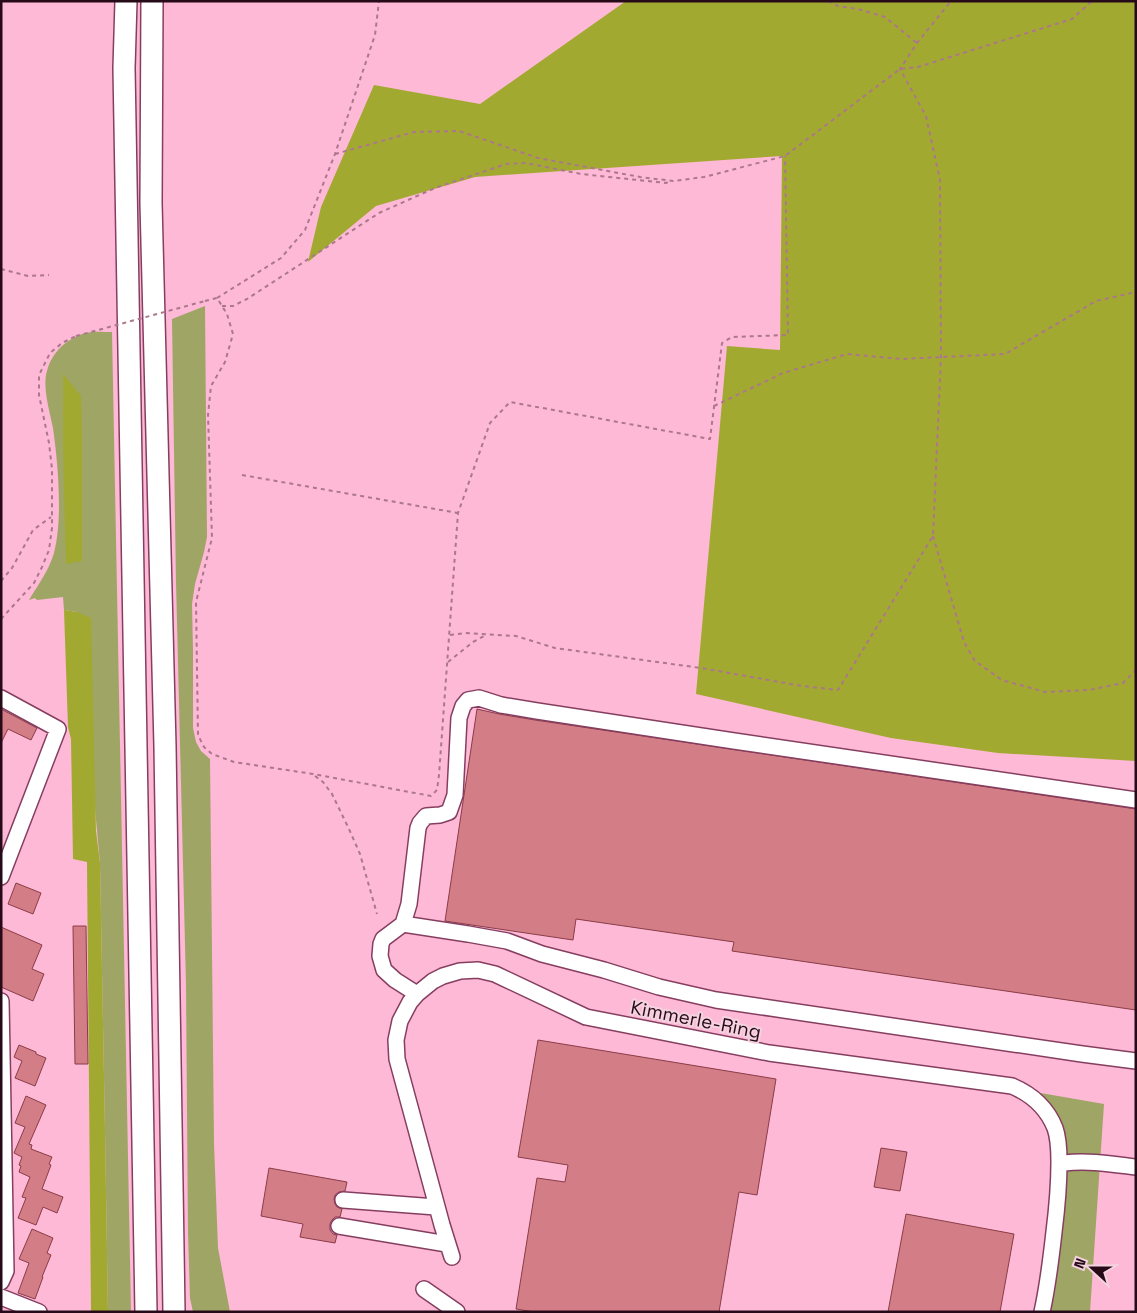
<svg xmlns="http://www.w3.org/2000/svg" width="1137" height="1313" font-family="'Space Grotesk',sans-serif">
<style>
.green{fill:#9fa564}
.forest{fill:#a2a930}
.building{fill:#d37d87;stroke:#8a3c48}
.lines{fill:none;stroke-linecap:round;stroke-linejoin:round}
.minor-casing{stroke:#863e60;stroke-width:18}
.highway-casing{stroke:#863e60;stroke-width:24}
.path{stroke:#ac778d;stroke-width:2;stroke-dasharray:4 4;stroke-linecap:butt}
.minor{stroke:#fff;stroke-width:15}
.highway{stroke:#fff;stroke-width:21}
.path-bridge{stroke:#ac778d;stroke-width:2;stroke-dasharray:4 4;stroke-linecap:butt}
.labels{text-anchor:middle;stroke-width:4;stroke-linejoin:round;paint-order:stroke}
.street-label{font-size:19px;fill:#270a18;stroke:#f5d2df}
</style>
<rect width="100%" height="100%" fill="#fdb9d5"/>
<!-- green -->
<path class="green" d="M205,306L207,537L204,552L195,584L192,604L193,651V728L196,742L201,751L210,759L214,1144L218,1248L230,1312H193L190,1298L188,1232L186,984L176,582L172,319Z
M112,332L131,1312H108L105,1130L100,863L77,612L64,610L63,597L37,600L35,598L29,600C38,585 49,570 54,553C63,519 58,463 53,428C50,412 42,387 47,371C52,352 67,338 86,333C94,331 104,332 112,332Z
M1035,1092L1104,1104L1090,1312H1051L1061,1238L1066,1182Z"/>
<!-- forest -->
<path class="forest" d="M626,1H1136V761L998,753L891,738L696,694L727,346L780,350L782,156L475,177L376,206L308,262L321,207L374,85L480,104Z
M63,374L81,396L82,436V561L66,564L63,447Z
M64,610L77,612L91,618L96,831L100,863L105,1130L108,1312H91L87,862L73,859L71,739L68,727Z"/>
<!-- building -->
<path class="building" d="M1,709L37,728L31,740L8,729L1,743Z
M477,709L499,714L535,720L1136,809V1010L732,951L734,942L576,919L573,940L445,921Z
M16,883L41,893L33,914L8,904Z
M73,926H86L88,1064H75Z
M1,927L42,945L32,969L44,974L33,1001L1,987Z
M538,1040L776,1079L757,1195L739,1192L719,1312H534L516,1309L537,1178L565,1182L568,1165L518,1157Z
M19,1045L36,1052V1054L46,1058L35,1086L15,1078L22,1061L14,1057Z
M26,1096L46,1105L29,1144L32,1145L31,1149L52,1157L49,1164L51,1165L42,1189L63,1197L57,1213L43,1207L36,1225L18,1218L26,1198L22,1197L30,1177L19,1172L21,1166L19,1165L22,1157L14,1153L25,1127L15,1123Z
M881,1148L907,1152L900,1191L874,1187Z
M269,1168L347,1182L345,1191L339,1192L335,1195L334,1199L335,1204L337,1207L342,1209L340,1217H335L332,1220L330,1224V1230L333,1234L337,1235L335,1243L300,1237L303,1224L261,1216Z
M906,1214L1014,1234L1000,1312H888Z
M32,1229L53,1238L47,1253L51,1255L42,1277H43L35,1299L18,1293L29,1263L19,1259Z"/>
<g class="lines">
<defs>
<path id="minor" d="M1,698L58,729L1,877
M403,924L468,934L507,941L542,954L604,970L659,987L716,1000L1082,1054L1136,1061
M417,994L395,980L384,970L380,956L381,944L383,939L403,924L409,904L418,828L420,823L426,816L440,815L449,812L455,795L459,718L463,706L468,700L479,698L501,705L537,711L734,741L1136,800
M1,1001L6,1271L1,1282
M1064,1163C1088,1160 1112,1164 1136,1167
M343,1200L436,1207
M339,1226L447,1244
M452,1257L442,1225L397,1059L396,1040L400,1021L410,1002L417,994L433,981L443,976L460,971L478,970L495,974L586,1017L769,1053L1012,1086C1031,1094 1047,1108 1055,1128C1059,1139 1059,1151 1059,1162C1059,1186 1057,1208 1054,1232C1051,1259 1048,1285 1042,1312
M424,1289L457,1312
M1,1297L39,1312"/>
<path id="highway" d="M126,1L124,68L146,1312
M152,1L151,203L165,746L174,1312"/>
</defs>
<!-- minor casing -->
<use href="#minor" class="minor-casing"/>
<!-- highway casing -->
<use href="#highway" class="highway-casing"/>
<!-- path -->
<path class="path" d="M828,1L838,6L858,9L885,17L917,43
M335,154L414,132L459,131L538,158L640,177L673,181L704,177L785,156L900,69L918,67L1072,19L1092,1
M1,269L28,276L49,275
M217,298L281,258L305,230L335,154L375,35L379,1
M205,301L217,298L227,314L233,334L225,362L211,386L208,415L212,538L196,602L198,735L204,747L212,754L234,762L313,774L431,796L437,790L439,775L458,513L490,423L510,402L710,439L722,343L732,337L788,335L785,156
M222,306H233L247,299L379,213L435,188L506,164L526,163L581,174L666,183L668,182
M714,406L783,373L847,354L901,359L1005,354L1096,301L1136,292
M242,475L458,513
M933,536L964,642L975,661L1002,680L1045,692L1089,690L1123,683L1136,670
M1,581L12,568L33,530L51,517
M1,619L34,583L42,567L49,550L52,528V469L49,443L39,395V375L50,353L62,343L76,336
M450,635L465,633L516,636L555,648L701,668L802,686L838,690L933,536L941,357L940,180L926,116L900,69L917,43L951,1
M448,662L473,642L484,636
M315,776L323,782L332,794L349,829L360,854L377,914"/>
<!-- minor -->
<use href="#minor" class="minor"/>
<!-- highway -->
<use href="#highway" class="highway"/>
<!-- path-bridge -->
<path class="path-bridge" d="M76,336L205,301"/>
</g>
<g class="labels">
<!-- street labels -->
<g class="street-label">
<text transform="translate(696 1019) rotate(11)" y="7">Kimmerle-Ring</text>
</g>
</g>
<!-- border -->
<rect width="1137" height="1313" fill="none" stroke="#270a18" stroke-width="5"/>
<!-- north arrow -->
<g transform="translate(1092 1268) rotate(291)" stroke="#f5d2df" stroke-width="4" paint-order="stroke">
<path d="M0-4L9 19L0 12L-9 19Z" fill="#270a18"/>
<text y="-8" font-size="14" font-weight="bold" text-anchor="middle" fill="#270a18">N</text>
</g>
</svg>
